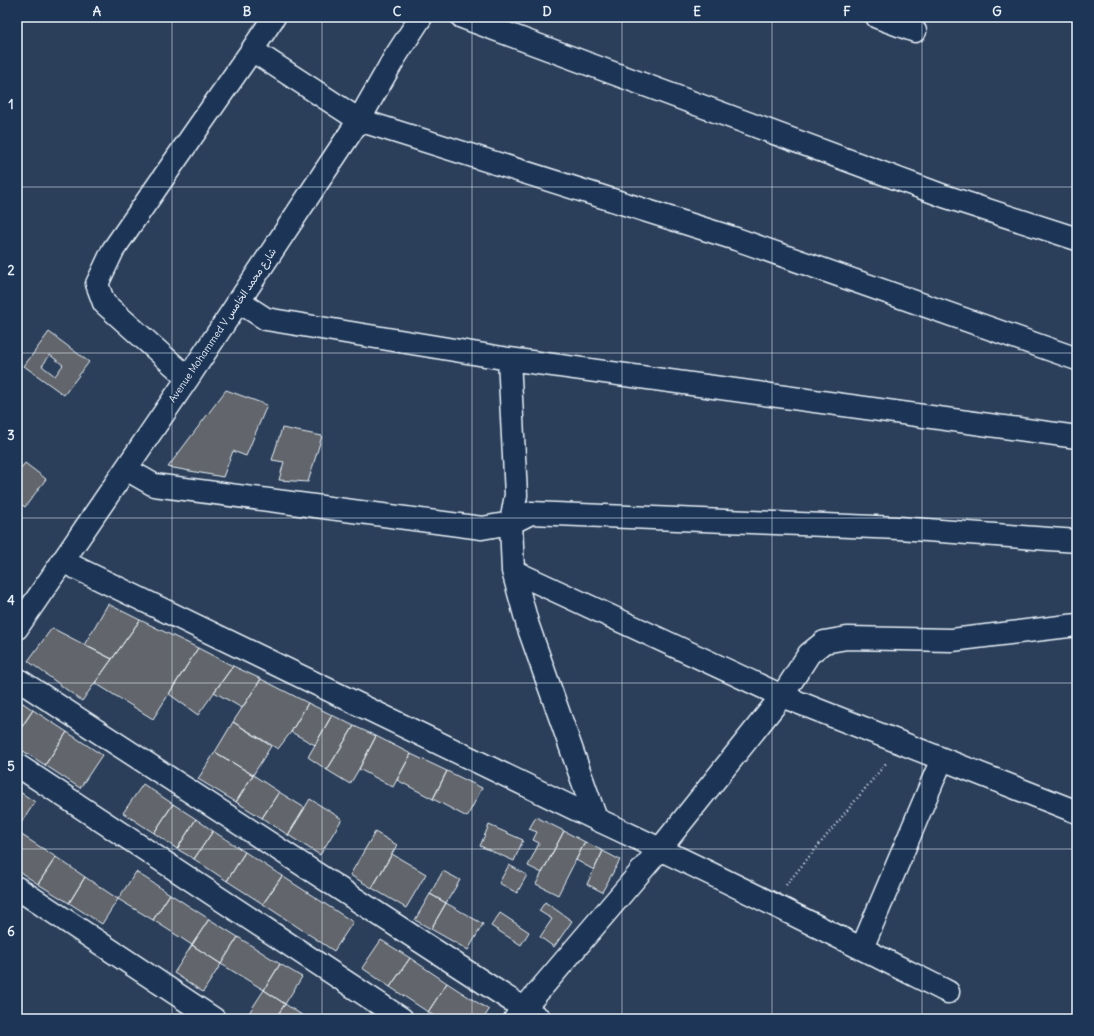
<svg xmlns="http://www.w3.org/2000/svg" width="1094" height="1036" font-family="Delius,'Playpen Sans Arabic',sans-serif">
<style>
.building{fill:#62666c;stroke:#e8f1f8;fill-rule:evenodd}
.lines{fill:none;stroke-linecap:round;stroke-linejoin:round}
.street-casing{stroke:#e8f1f8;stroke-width:25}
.path{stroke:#e8f1f8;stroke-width:2.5;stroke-dasharray:1 3;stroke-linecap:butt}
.street{stroke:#1d3557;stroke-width:22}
.grid{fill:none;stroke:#e8f1f8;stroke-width:1;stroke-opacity:0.55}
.labels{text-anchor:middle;stroke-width:3;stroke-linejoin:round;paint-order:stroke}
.street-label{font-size:10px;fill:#e8f1f8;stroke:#1d3557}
.neatline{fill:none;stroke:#e8f1f8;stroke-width:1.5}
.grid-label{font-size:13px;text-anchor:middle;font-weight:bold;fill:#e8f1f8}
</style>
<rect width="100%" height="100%" fill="#2b3f5b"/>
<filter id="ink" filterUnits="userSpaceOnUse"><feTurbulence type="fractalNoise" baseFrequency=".025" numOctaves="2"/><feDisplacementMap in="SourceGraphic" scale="8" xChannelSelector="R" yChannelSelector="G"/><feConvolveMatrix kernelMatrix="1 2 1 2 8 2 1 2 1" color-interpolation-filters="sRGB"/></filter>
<g filter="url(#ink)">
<!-- building -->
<path class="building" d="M49,332L89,362L64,395L24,366ZM50,355L63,365L55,376L42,366Z
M226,390L267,405L246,456L233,451L223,477L168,467Z
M282,428L322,436L308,482L279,480L284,462L272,460Z
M25,463L46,479L25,507L17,501V473Z
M108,604L140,620L112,659L84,645Z
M140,620L198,648L153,719L95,683Z
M52,628L112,659L82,701L28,661Z
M198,648L233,666L198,715L169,694Z
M233,666L261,679L242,708L214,692Z
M261,679L308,703L291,732L278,749L233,722Z
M17,699L33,710L17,734Z
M308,703L332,715L315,745L291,732Z
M33,710L67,732L45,765L17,747V734Z
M332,715L354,726L327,770L308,757Z
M233,722L271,746L253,775L215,752Z
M354,726L376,736L359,769L350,784L327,770Z
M67,732L102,755L80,788L45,765Z
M376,736L411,754L393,787L359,769Z
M215,752L253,775L236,802L198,779Z
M411,754L447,771L433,799L397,780Z
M447,771L482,788L467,817L433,799Z
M253,775L279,792L262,818L236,802Z
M143,784L173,804L154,833L123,813Z
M17,790L35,802L17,829Z
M279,792L305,808L288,835L262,818Z
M310,799L342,819L320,855L288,835Z
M173,804L196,819L177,849L154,833Z
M536,817L564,831L542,873L528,866L539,843L533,840L537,832L529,829Z
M196,819L213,831L194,859L177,849Z
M489,825L523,840L514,861L480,846Z
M213,831L245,852L227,881L194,859Z
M564,831L585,842L558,895L536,884Z
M17,832L56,857L38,884L17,870Z
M375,832L397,845L372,888L350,875Z
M585,842L603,851L594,870L576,860Z
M603,851L620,860L602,892L587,884Z
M245,852L282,876L263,904L227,881Z
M392,854L426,874L406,908L372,888Z
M56,857L85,877L69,903L38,884Z
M509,865L527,875L517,893L499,883Z
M443,871L460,880L446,903L430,894Z
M136,872L170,894L153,920L118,899Z
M282,876L353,922L334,951L263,904Z
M85,877L118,899L102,924L69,903Z
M170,894L209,919L192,945L153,920Z
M430,894L446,903L431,929L415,920Z
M545,902L572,921L554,947L540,937L552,919L539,911Z
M446,903L483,924L468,950L431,929Z
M500,913L529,932L521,945L491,926Z
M209,919L238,937L221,964L192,945Z
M238,937L280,964L264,990L221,964Z
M381,940L410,958L390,987L362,968Z
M192,945L221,964L203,992L174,973Z
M410,958L447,983L428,1012L390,987Z
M280,964L302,977L285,1004L264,990Z
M447,983L489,1010L483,1019H439L428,1012Z
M264,990L285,1004L275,1019H245Z
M285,1004L308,1019H275Z"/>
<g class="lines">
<defs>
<path id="street" d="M462,17L944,196L1077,239
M877,17L915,31
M252,50L359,120L736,239L1077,359
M238,301L266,319L509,359L1077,437
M509,359L516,495L511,523L513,571L528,626L596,819
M188,378L104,303L97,284L113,250L252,50L274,17
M126,469L154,485L482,528L511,523L531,513L899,528L1077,541
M62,561L596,819C715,874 831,933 948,992
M513,571L782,696L1077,812
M17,628L188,378L359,120L395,57L421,17
M17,679L540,1019
M17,765L402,1019
M17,888L214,1019
M862,948L942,759
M515,1019L660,849L782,696L809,654L824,642L847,638L952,640L1077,625"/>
</defs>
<!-- street casing -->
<use href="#street" class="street-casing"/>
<!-- path -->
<path class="path" d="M786,885L887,762"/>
<!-- street -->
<use href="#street" class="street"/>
</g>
</g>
<!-- grid -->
<path class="grid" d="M172,17V1019M322,17V1019M472,17V1019M622,17V1019M772,17V1019M922,17V1019M17,187H1077M17,353H1077M17,518H1077M17,683H1077M17,849H1077"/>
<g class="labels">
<!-- street labels -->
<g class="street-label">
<text transform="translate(222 325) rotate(-56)" y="4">Avenue Mohammed V شارع محمد الخامس</text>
</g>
</g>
<!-- margin -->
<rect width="1094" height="1036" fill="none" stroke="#1d3557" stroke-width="44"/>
<rect x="22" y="22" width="1050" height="992" class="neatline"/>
<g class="grid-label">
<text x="97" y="16">A</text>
<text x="247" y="16">B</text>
<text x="397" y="16">C</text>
<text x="547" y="16">D</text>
<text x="697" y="16">E</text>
<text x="847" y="16">F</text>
<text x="997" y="16">G</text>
<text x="11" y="109">1</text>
<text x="11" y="275">2</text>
<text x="11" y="440">3</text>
<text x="11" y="605">4</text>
<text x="11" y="771">5</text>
<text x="11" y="936">6</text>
</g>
</svg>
